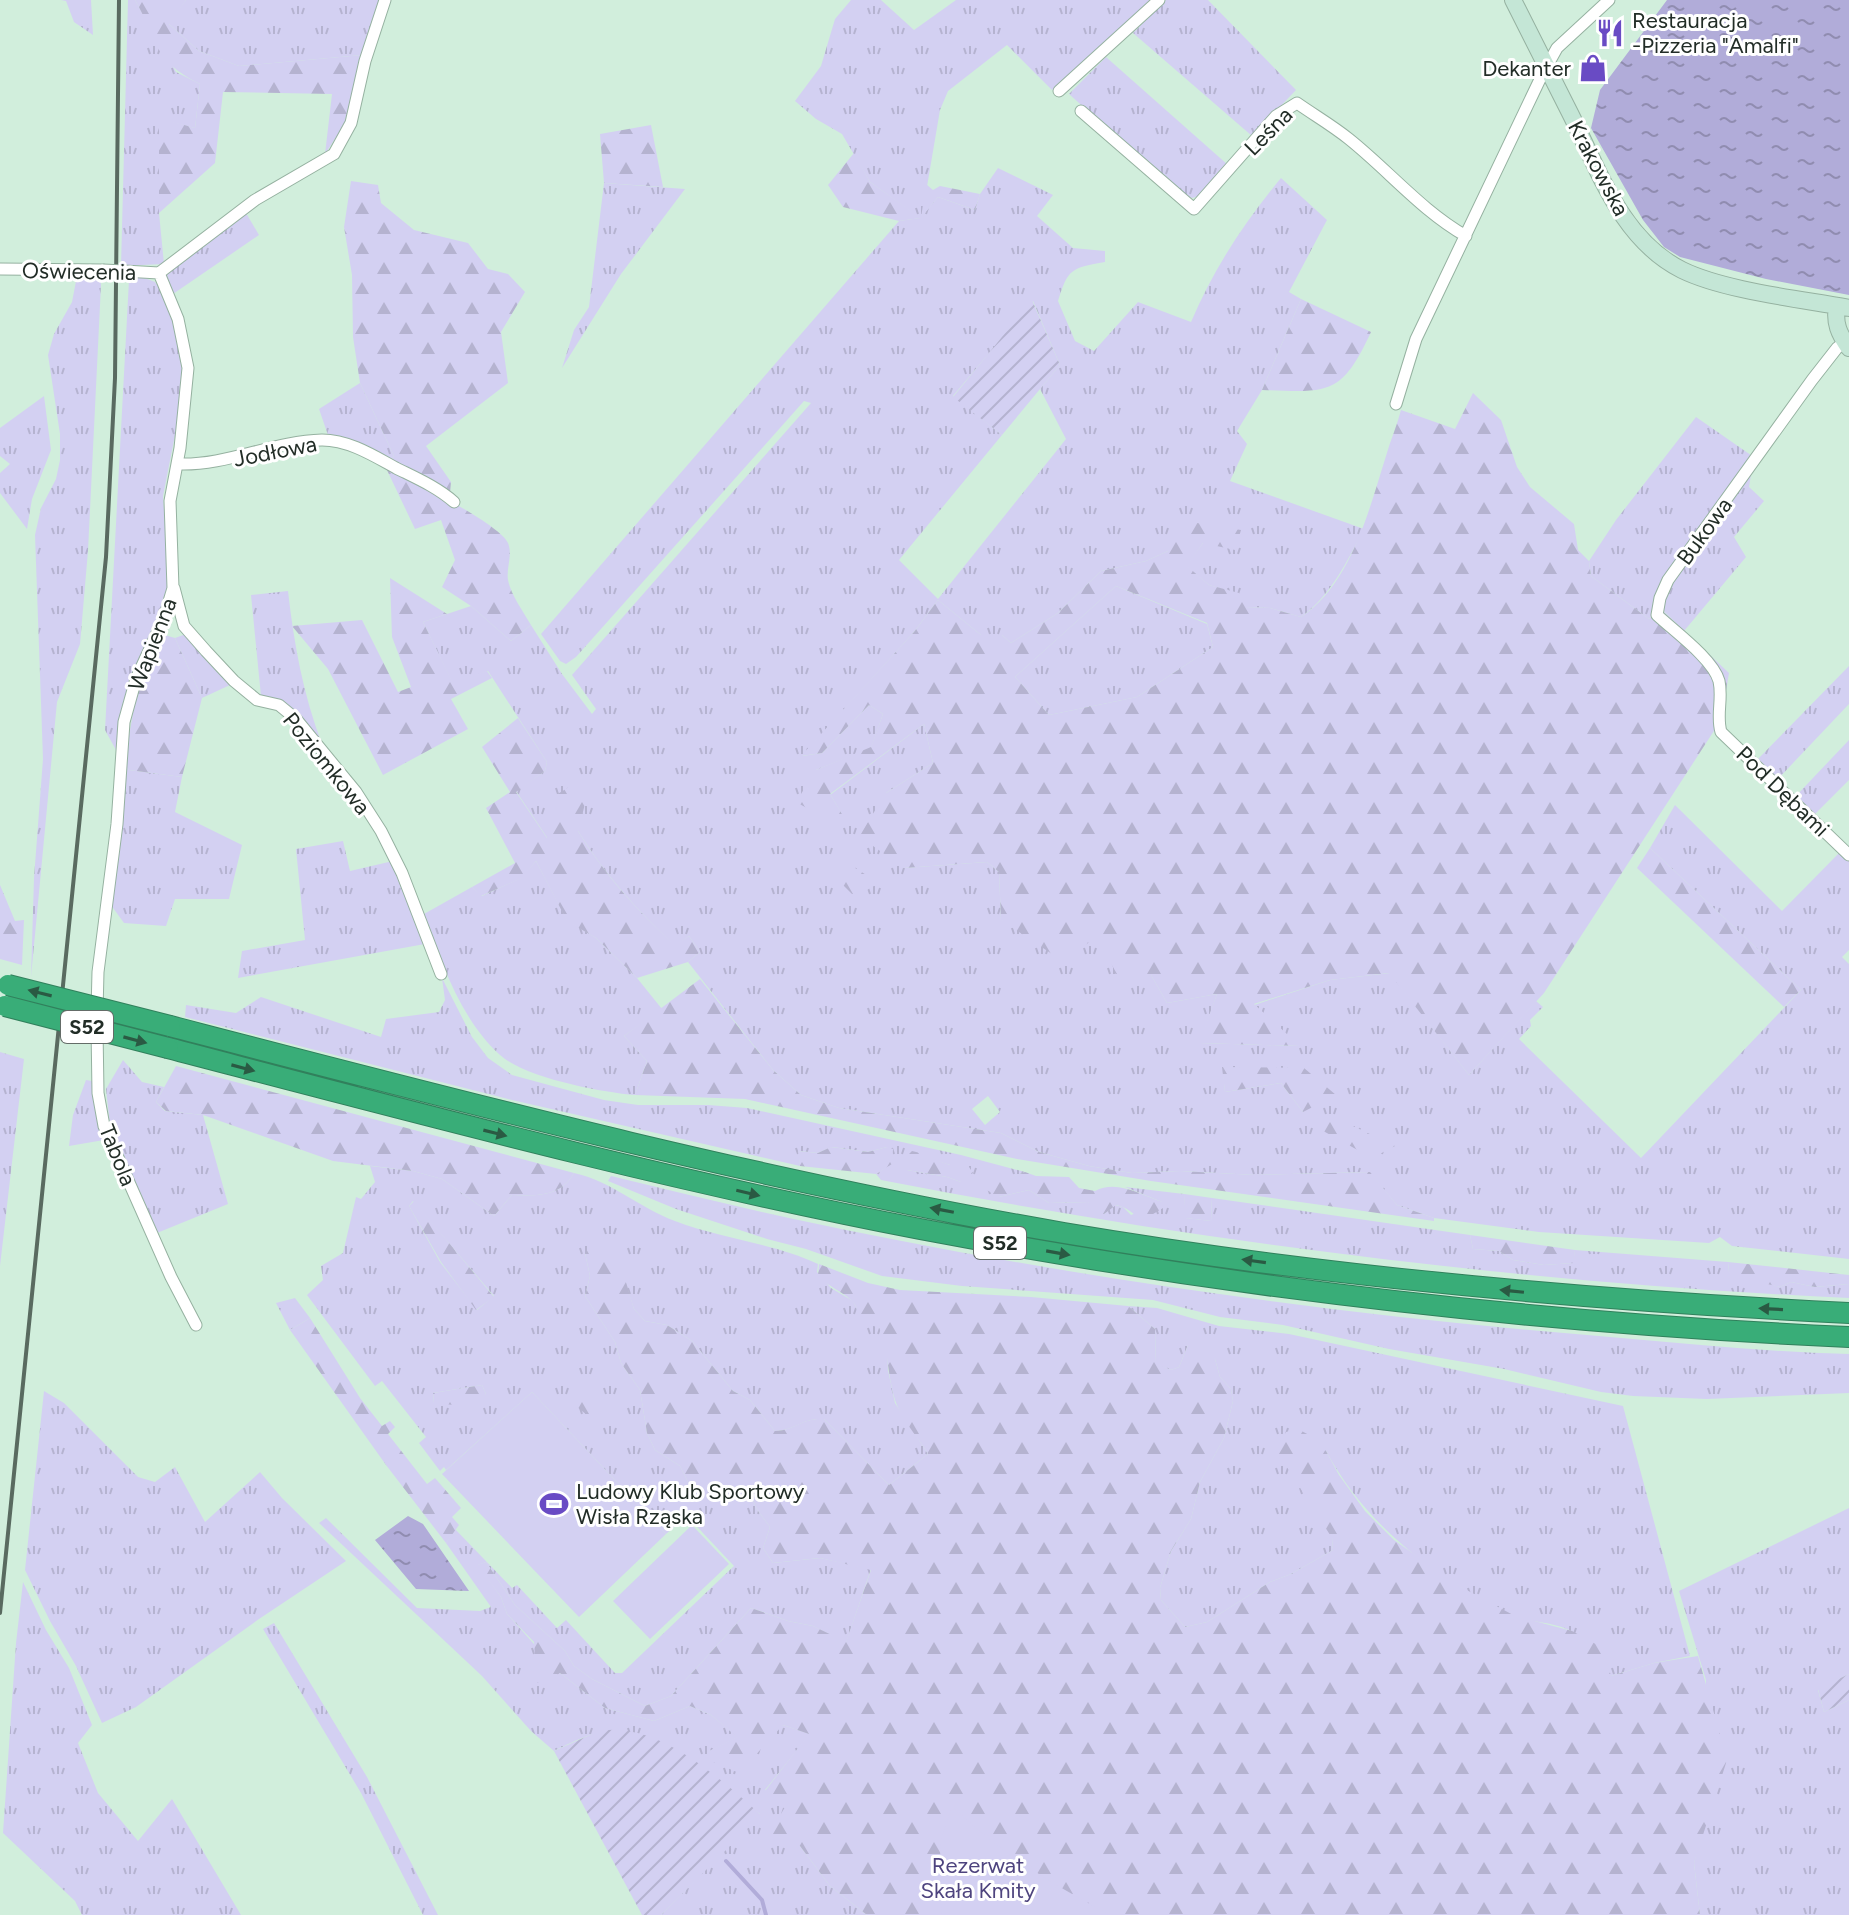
<svg xmlns="http://www.w3.org/2000/svg" width="1849" height="1915" font-family="Figtree,sans-serif">
<style>
.grass{fill:url(#grass-tufts);fill-rule:evenodd}
.forest{fill:url(#forest-firs);fill-rule:evenodd}
.park{fill:#d3d0f2}
.garden{fill:url(#garden-furrows)}
.water{fill:url(#water-ripples)}
.lines{fill:none;stroke-linecap:round;stroke-linejoin:round}
.stream{stroke:#b1acd9;stroke-width:4}
.street-casing{stroke:#95b1a0;stroke-width:13}
.secondary-casing{stroke:#95b1a0;stroke-width:18}
.highway-casing{stroke:#31805c;stroke-width:22}
.street{stroke:#fff;stroke-width:11}
.secondary{stroke:#c4e6d6;stroke-width:16}
.highway{stroke:#39ad78;stroke-width:20}
.rail{stroke:#596a60;stroke-width:4}
.street-bridge-casing{stroke:#95b1a0;stroke-width:13;stroke-linecap:butt}
.highway-bridge-casing{stroke:#31805c;stroke-width:22;stroke-linecap:butt}
.street-bridge{stroke:#fff;stroke-width:11}
.highway-bridge{stroke:#39ad78;stroke-width:20}
.oneway{fill:#2a5a43}
.labels{text-anchor:middle;stroke-width:6;stroke-linejoin:round;paint-order:stroke}
.shield{fill:#fff;stroke:#646c68;stroke-width:2}
.shield-label{font-size:20px;font-weight:bold;fill:#222d27}
.poi-label{font-size:22px;fill:#222d27;stroke:#fff;text-anchor:start}
.street-label{font-size:22px;fill:#222d27;stroke:#fff}
.park-label{font-size:22px;fill:#4e447e;stroke:#fff}
</style>
<defs>
<pattern id="grass-tufts" width="24" height="20" patternUnits="userSpaceOnUse" patternTransform="scale(2)"><rect width="24" height="20" fill="#d3d0f2"/><path d="M3 7l-1-3M5 7V3M7 7l1-3M15 17l-1-3M17 17v-4M19 17l1-3" fill="none" stroke="#b5b3d0"/></pattern>
<pattern id="forest-firs" width="22" height="20" patternUnits="userSpaceOnUse" patternTransform="scale(2)"><rect width="22" height="20" fill="#d3d0f2"/><path d="M5 1l3.5 6h-7zM16 11l3.5 6h-7z" fill="#b5b3d0"/></pattern>
<pattern id="garden-furrows" width="10" height="10" patternUnits="userSpaceOnUse" patternTransform="scale(2)"><rect width="10" height="10" fill="#d3d0f2"/><path d="M-1 1l2-2M0 10L10 0M9 11l2-2" fill="none" stroke="#b5b3d0"/></pattern>
<pattern id="water-ripples" width="26" height="14" patternUnits="userSpaceOnUse" patternTransform="scale(2)"><rect width="26" height="14" fill="#b1acd9"/><path d="M2 4q2-2 4 0t4 0M15 11q2-2 4 0t4 0" fill="none" stroke="#908cb0"/></pattern>
</defs>
<rect width="100%" height="100%" fill="#d1eedc"/>
<!-- grass -->
<path class="grass" d="M61,0H91L93,35L74,22L66,1Z
M128,0H135L176,72L200,84L195,128L159,119V213L164,264L121,266Z
M186,0H379L362,55L239,66L199,51L168,23Z
M851,0H881L914,30L956,0H1154L1052,90L1007,45L948,91L940,110L922,216L938,197L975,210L980,194L998,168L1053,195L1037,216L1073,248L1105,251V262C1072,268 1068,268 1058,301L1075,341L1094,351L1138,302L1191,322C1214,268 1244,223 1281,178L1327,220L1289,292L1301,299L1262,390L1237,431L1247,444L1230,481L1364,529C1348,560 1330,597 1301,617L1270,608L1245,607L1239,594L1209,585L1186,566L1203,543L1241,530L1168,551L1146,561L1101,571L1058,613L1011,643L1002,635H981L938,600L914,632L802,756L822,753L869,705L883,714L871,748L816,770L843,816L830,795L924,724L933,763L886,793L904,868L987,862L999,872L1001,920L1101,935L1151,975L1167,1003L1217,994L1200,1043L1299,1046L1254,1005L1330,980L1390,973L1469,1075L1536,1001L1543,1007L1530,1020L1531,1026L1519,1039L1641,1158L1801,990L1650,848L1675,805L1782,911L1840,852L1849,861V950L1842,957L1849,964V1259L1732,1246L1720,1237L1709,1243L1539,1232L1434,1218L1397,1205L1369,1172L1255,1175L1180,1171L1132,1173L1089,1166L1039,1152L1001,1133L839,1108L801,1095L773,1070L688,962L700,952L689,936L675,946C637,910 605,875 578,831L548,839L516,791L545,771L547,762L488,671L453,684L423,622L471,606L511,641L531,625L562,674L592,714L596,709L572,675L811,403L804,401L576,657L566,664L560,661L541,634L899,221L920,218L870,182L842,134L816,119L795,101L821,66L835,19ZM1033,301L1060,365L1040,389L1066,439L938,599L899,560L1002,435L953,396ZM1223,1068H1304L1303,1112L1281,1083L1225,1092ZM988,1096L1000,1112L985,1125L972,1109Z
M1166,0H1208L1296,90L1252,136L1133,33Z
M1106,57L1228,165L1202,195L1192,198L1177,191L1069,94Z
M604,183L685,189L621,274L562,368L574,330L589,307Z
M246,213L259,235L173,294L166,278L168,271Z
M77,276L100,277L101,285L88,551L80,644L57,702L31,977L34,878L43,759L35,535L41,508L56,479L60,460V434L48,355L54,334L72,302Z
M142,277L155,282L164,295L173,317L183,373L177,425L163,496L169,579L164,601L132,678L121,716L116,750L105,730L129,280Z
M360,383L394,456L390,461L329,438L319,409Z
M44,396L51,450L32,499L27,529L0,493V473L10,464L0,456V428Z
M1696,417L1758,460L1752,469L1749,487L1764,501L1734,537L1746,557L1684,631L1660,607L1649,619L1591,576L1589,561L1616,520Z
M1116,586L1207,624L1213,647L1137,697L1049,715L1015,677Z
M288,591C294,644 303,694 322,744L261,696L251,595Z
M186,634L230,685L202,698L175,638Z
M1849,666V704L1776,781L1758,759Z
M1849,740V780L1813,816L1794,798Z
M124,765L129,770L182,777L175,812L242,845L229,899H175L166,926L124,923L108,901Z
M343,841L350,871L393,861L425,944L238,978L242,951L305,940L296,849Z
M536,861L567,920L596,938L637,978L662,1009L624,1036L647,1061L635,1095C601,1092 526,1078 500,1055C461,1020 441,962 424,914L472,887L482,896L521,878Z
M442,978L472,1037L488,1058L512,1075L604,1100L638,1105H708L747,1108L961,1155L1025,1172L998,1183L999,1197L1029,1190L1049,1203L1088,1202L1104,1214L1115,1205L1123,1207L1131,1215L1162,1202L1125,1187L1184,1194L1186,1218L1211,1221L1212,1198L1470,1235L1473,1249L1499,1251L1513,1260L1544,1265L1573,1263L1575,1250L1728,1262L1729,1272L1780,1287L1791,1282L1815,1287L1849,1284V1298C1524,1283 1200,1242 881,1180L876,1174L892,1163L887,1147L868,1152L832,1147L818,1153L799,1151L800,1166L512,1100L185,1017L186,1005L236,1013L261,997L381,1037L386,1019L439,1012L445,1000ZM934,1160L950,1165L961,1182L947,1177L907,1170Z
M0,1052L24,1059L0,1266Z
M123,1060L142,1082L164,1087L156,1102L165,1111L203,1115L228,1204L157,1233L110,1125L106,1089Z
M86,1080L92,1081L104,1140L69,1146L73,1115Z
M370,1166L413,1171L442,1179L494,1216L512,1195C536,1196 561,1197 574,1173C611,1181 640,1208 675,1221C722,1239 773,1243 818,1264L817,1272L831,1288L853,1301L857,1309L879,1326L887,1345L888,1370L895,1403L928,1454L889,1485L824,1419C801,1418 797,1430 775,1431L750,1400L733,1391L692,1341L667,1325L645,1321L634,1309L622,1272L585,1253L590,1276L585,1296L615,1342L621,1363L640,1390L647,1433L655,1450L680,1466L695,1496L719,1497L735,1485L750,1492L756,1508L770,1527L763,1548L773,1563L820,1558L871,1569L846,1643L813,1626L788,1621L751,1608L671,1696L645,1706L592,1679L574,1666L565,1651L515,1605L486,1562L478,1565L501,1597L507,1614L560,1673L605,1708L654,1721L690,1706L711,1715L738,1737L708,1752L783,1725L810,1734L765,1790L789,1801L800,1846L830,1886L867,1915H661L760,1814L662,1743C614,1723 599,1729 554,1751L531,1731L482,1676L319,1523L326,1518L417,1608L480,1611L491,1607L446,1543L455,1529L512,1588L517,1585L557,1628L566,1620L615,1673H622L734,1566L687,1516L666,1534L532,1392L446,1470L444,1467L440,1471L419,1443L426,1437L382,1381L375,1386L307,1295L323,1280L321,1266L343,1253L356,1197L361,1199L375,1182ZM413,1201L494,1296L477,1310L440,1262L409,1206ZM482,1385L486,1394L434,1403L433,1393Z
M611,1176C670,1190 729,1205 789,1218C1059,1276 1335,1315 1610,1337C1690,1344 1769,1352 1849,1354V1393L1707,1399L1633,1396L1601,1392L1504,1369L1389,1349L1283,1325L1220,1317L1153,1300L962,1286L882,1276L806,1249L767,1239L676,1209L608,1181Z
M295,1298L310,1318L290,1330L276,1303Z
M1128,1306L1157,1308L1219,1326L1289,1334L1623,1406L1690,1656L1654,1663L1611,1676C1601,1665 1583,1637 1571,1631C1553,1621 1529,1623 1511,1615C1435,1577 1367,1527 1326,1451L1333,1550L1291,1574L1270,1582L1207,1622L1185,1627L1161,1600L1160,1588L1171,1551L1191,1519L1200,1482L1224,1438L1233,1401L1231,1389L1220,1377L1215,1359L1188,1345L1179,1367L1171,1370L1156,1364L1155,1329Z
M44,1391L64,1403L138,1477L155,1482L175,1467L205,1522L260,1472L282,1498L346,1561L259,1619L136,1707L102,1723L76,1666L50,1621L25,1570Z
M1849,1508V1674L1818,1690L1824,1712L1849,1700V1915H1700L1694,1863L1699,1843L1706,1680L1679,1591Z
M23,1582L46,1630L69,1668L92,1725L78,1743L98,1793L138,1841L172,1799L241,1915H82L75,1901L3,1833L16,1643Z
M274,1623L367,1777L438,1915H423L361,1793L263,1629Z"/>
<!-- forest -->
<path class="forest" d="M135,0H186L169,24L199,51L239,66L362,55L344,125L325,154L332,94L223,92L215,163L159,213V118L195,128L200,84C151,59 160,43 135,0Z
M651,125L663,187L604,183L600,134Z
M854,153L870,182L921,218L926,184L933,190L940,186L980,194L975,210L938,197L921,218L899,221L843,207L828,185Z
M351,181L378,185L381,203L414,230L468,243L488,269L508,274L525,292L501,332L508,383L426,446L451,482L450,493L390,461L394,456L360,383L353,337L352,275L344,227Z
M1301,299L1371,332C1341,397 1328,392 1262,390Z
M1473,393L1501,420L1517,467L1530,487L1574,524L1578,550L1589,561L1591,576L1649,619L1659,607L1729,673L1721,720L1544,993L1469,1075L1389,973L1330,980L1254,1004L1300,1046L1199,1043L1217,994L1167,1003L1151,975L1117,978L1101,935L1061,960L1001,920L999,872L987,862L904,868L859,836L886,793L933,763L924,724L830,794L843,816L839,826L796,802L816,770L871,747L883,714L869,705L822,753L801,756L914,632L938,600L981,635H1002L1011,643L1058,613L1101,571L1146,561L1168,551L1191,522L1241,530L1235,550L1203,543L1187,566L1209,585L1239,593L1246,607L1270,608L1301,617C1351,584 1369,510 1386,456C1390,441 1397,426 1401,410L1455,429ZM1116,586L1207,623L1213,647L1137,697L1049,715L1015,677Z
M386,468C408,478 500,524 508,543C513,555 506,568 508,580C511,595 523,611 531,625L511,641L471,606L442,587L455,560L441,520L415,529Z
M390,578L447,614L423,622L453,683L487,671L492,678L451,699L468,729L383,775L328,669L292,626L362,620L398,692L411,687L392,637Z
M161,634L175,638L202,698L182,777L129,770L124,765L138,684Z
M518,718L547,762L545,771L516,792L547,838L556,795L569,787L587,796L578,831C605,875 637,911 675,945L689,936L700,952L688,962L637,978L596,938L567,921L536,861L522,878L481,896L472,887L515,863L486,808L510,792L482,747Z
M1650,848L1801,990L1784,1007L1637,868Z
M844,861L879,883L855,897L834,876Z
M0,885L15,921L24,920L22,965L0,959Z
M700,979L773,1070L801,1095L839,1108L1001,1133L1039,1152L1089,1166L1132,1173L1180,1171L1255,1175L1370,1172L1397,1205L1434,1218V1221L1151,1181L1017,1159L745,1099L635,1095L647,1061L624,1036Z
M176,1066L574,1173C561,1197 536,1196 512,1195L494,1216L442,1179L413,1171L333,1161L203,1115L166,1111L156,1102Z
M1222,1067L1304,1068L1336,1095L1303,1112L1281,1083L1225,1092Z
M1334,1117L1395,1146L1372,1158L1316,1127Z
M831,1147L868,1152L887,1147L893,1149L892,1164L876,1174L800,1166L798,1151L818,1153Z
M912,1151C926,1154 936,1161 950,1165L961,1155L973,1173L961,1182L947,1177L907,1170L906,1157Z
M1025,1172L1036,1176L1069,1177L1079,1188L1095,1191C1117,1179 1141,1195 1163,1202V1208C1133,1228 1139,1210 1116,1205L1104,1214H1096L1088,1202L1049,1203L1029,1190L999,1197L985,1189V1181L998,1182Z
M1184,1194L1212,1198L1211,1221L1185,1218Z
M414,1201L494,1297L476,1310L441,1262L409,1206Z
M1470,1235L1575,1250L1574,1263L1544,1265L1513,1260L1499,1251L1473,1249Z
M593,1241L601,1242L623,1272L634,1309L645,1321L667,1325L692,1341L733,1391L750,1400L775,1431C797,1430 800,1418 824,1419L889,1485L928,1454C918,1437 901,1419 895,1400C887,1375 889,1350 879,1327L861,1324C856,1316 859,1306 851,1300C841,1291 829,1287 818,1276L819,1264L868,1283L900,1290L1031,1297L1128,1306L1155,1329L1156,1363L1171,1370L1179,1367L1188,1345L1195,1341L1203,1342L1215,1359L1220,1377L1231,1389L1233,1401L1224,1438L1200,1482L1191,1519L1171,1551L1160,1588L1161,1600L1185,1627L1207,1622L1270,1582L1291,1574L1333,1550L1332,1538L1276,1450L1286,1432L1298,1429L1309,1435L1326,1451L1339,1475L1365,1511L1394,1540L1461,1587L1515,1616L1572,1631L1603,1648L1611,1676L1654,1663L1698,1656L1727,1760L1694,1863L1700,1915H867L830,1886L800,1846L768,1836L788,1802L765,1791L809,1734L783,1725L739,1773L713,1762L707,1752L737,1737L711,1715L690,1706L654,1721L605,1708L560,1673L537,1683L534,1642L507,1614L501,1597L477,1565L486,1562L515,1605L565,1651L574,1666L592,1679L645,1706L671,1696L751,1608L788,1621L813,1626L846,1642L871,1570L820,1558L773,1563L763,1548L770,1527L756,1508L750,1492L735,1486C722,1494 710,1503 695,1496L680,1466L655,1450L647,1433L640,1390L621,1363L615,1342L585,1296L590,1276L585,1253Z
M1728,1262L1849,1275V1284L1815,1287L1791,1282L1780,1287L1733,1276L1729,1272Z
M310,1318L360,1398L382,1426L390,1421L395,1427L388,1434L427,1484L435,1478L461,1508L452,1517L459,1525L446,1543L386,1465L290,1330Z
M482,1385L486,1394L464,1406L434,1403L433,1393Z
M576,1386L598,1413L593,1420L565,1397Z"/>
<!-- park -->
<path class="park" d="M532,1392L666,1534L579,1617L442,1474Z
M692,1525L729,1564L650,1639L613,1601Z
M952,1806C1000,1853 1052,1884 1110,1915H942L940,1843Z"/>
<!-- garden -->
<path class="garden" d="M1032,300L1060,365L1002,435L953,397Z
M1849,1674V1700L1824,1712L1818,1689Z
M601,1730C610,1730 619,1729 627,1731C674,1737 727,1784 761,1815L661,1915H642L554,1751Z"/>
<!-- water -->
<path class="water" d="M1667,0H1849V295L1766,279L1680,257L1664,247L1643,220L1591,128L1600,90Z
M408,1516L423,1524L469,1591L416,1589L375,1540Z"/>
<g class="lines">
<!-- stream -->
<path class="stream" d="M726,1861L762,1900L766,1915"/>
<defs>
<path id="street" d="M1059,91L1159,0
M1081,111L1194,209L1276,116L1297,103C1314,115 1333,126 1349,139C1389,171 1422,211 1466,236
M0,269L103,270
M124,271L159,273
M159,273L255,200L334,154L351,123L365,61L385,0
M1845,342L1837,348L1812,380L1668,580L1660,598L1657,615C1674,631 1713,659 1719,681C1723,699 1716,715 1721,732L1849,855
M1396,404L1416,339L1542,75L1557,48L1609,0
M178,464C227,466 273,441 322,440C349,440 374,456 396,468C416,478 437,487 454,502
M174,588L184,626L206,651L234,681L257,700L279,705L296,719L356,792L381,831L402,873L441,974
M97,1011L98,972L117,824L124,722L136,679L164,618L173,588L170,501L180,448L188,368L178,319L159,273
M97,1028L98,1093L104,1126L171,1277L196,1325"/>
<path id="secondary" d="M1513,0C1532,38 1551,76 1571,115C1599,171 1622,240 1682,270C1725,291 1801,299 1849,308
M1837,306C1834,323 1839,334 1849,348"/>
<path id="highway" d="M170,1026C466,1103 762,1181 1064,1233C1324,1277 1586,1300 1849,1313
M168,1048C417,1113 666,1180 920,1229C1226,1287 1537,1323 1849,1337"/>
</defs>
<!-- street casing -->
<use href="#street" class="street-casing"/>
<!-- secondary casing -->
<use href="#secondary" class="secondary-casing"/>
<!-- highway casing -->
<use href="#highway" class="highway-casing"/>
<!-- street -->
<use href="#street" class="street"/>
<!-- secondary -->
<use href="#secondary" class="secondary"/>
<!-- highway -->
<use href="#highway" class="highway"/>
<!-- rail -->
<path class="rail" d="M0,1613L106,557L115,378L119,0"/>
<defs>
<path id="street-bridge" d="M103,270L124,271"/>
<path id="highway-bridge" d="M8,985L170,1026
M5,1006L168,1048"/>
</defs>
<!-- street-bridge casing -->
<use href="#street-bridge" class="street-bridge-casing"/>
<!-- highway-bridge casing -->
<use href="#highway-bridge" class="highway-bridge-casing"/>
<!-- street-bridge -->
<use href="#street-bridge" class="street-bridge"/>
<!-- highway-bridge -->
<use href="#highway-bridge" class="highway-bridge"/>
</g>
<!-- one-way arrows -->
<defs><path id="oneway-solid" d="M-6-.8H1V-3.2L6.5 0L1 3.2V.8H-6Z" transform="scale(2)"/></defs>
<g class="oneway">
<use href="#oneway-solid" transform="translate(40 993) rotate(-166)"/>
<use href="#oneway-solid" transform="translate(135 1040) rotate(15)"/>
<use href="#oneway-solid" transform="translate(243 1068) rotate(15)"/>
<use href="#oneway-solid" transform="translate(495 1133) rotate(14)"/>
<use href="#oneway-solid" transform="translate(748 1193) rotate(13)"/>
<use href="#oneway-solid" transform="translate(942 1210) rotate(-169)"/>
<use href="#oneway-solid" transform="translate(1058 1253) rotate(10)"/>
<use href="#oneway-solid" transform="translate(1254 1261) rotate(-172)"/>
<use href="#oneway-solid" transform="translate(1512 1291) rotate(-174)"/>
<use href="#oneway-solid" transform="translate(1771 1309) rotate(-177)"/>
</g>
<!-- icons -->
<defs>
<symbol id="restaurant-bare" viewBox="-9 -9 18 18"><path d="M-5-6h1v4h1v-4h1v4h1v-4h1v5L-1.5 .5V6h-2V.5L-5-1ZM5-6V6H3V1.5H1.5Q1.5-4 5-6Z" fill="#694bc4" stroke="#fff" stroke-width="2.5" paint-order="stroke"/></symbol>
<symbol id="shop-bare" viewBox="-9 -9 18 18"><path d="M-5-2.5h2.3a2.7 3.5 0 0 1 5.4 0H5L5.5 6h-11ZM-1.5-2.5h3a1.5 2.3 0 0 0-3 0Z" fill="#694bc4" stroke="#fff" stroke-width="2.5" paint-order="stroke"/></symbol>
<symbol id="stadium-bare" viewBox="-9 -9 18 18"><path d="M0-5a6.5 5 0 1 0 0 10a6.5 5 0 1 0 0-10ZM-3.5-1.8h7v3.6h-7Z" fill="#694bc4" stroke="#fff" stroke-width="2.5" paint-order="stroke"/></symbol>
</defs>
<g fill-rule="evenodd">
<use href="#restaurant-bare" x="1590" y="13" width="40" height="40"/>
<use href="#shop-bare" x="1573" y="48" width="40" height="40"/>
<use href="#stadium-bare" x="534" y="1484" width="40" height="40"/>
</g>
<g class="labels">
<!-- shield labels -->
<g class="shield">
<rect x="61" y="1011" width="52" height="32" rx="6"/>
<rect x="974" y="1227" width="52" height="32" rx="6"/>
</g>
<g class="shield-label">
<text x="87" y="1034">S52</text>
<text x="1000" y="1250">S52</text>
</g>
<!-- poi labels -->
<g class="poi-label">
<text x="1632" y="28">Restauracja<tspan x="1632" dy="25">-Pizzeria "Amalfi"</tspan></text>
<text x="1571" y="76" text-anchor="end">Dekanter</text>
<text x="576" y="1499">Ludowy Klub Sportowy<tspan x="576" dy="25">Wisła Rząska</tspan></text>
</g>
<!-- street labels -->
<g class="street-label">
<text transform="translate(1268 131) rotate(-45)" y="8">Leśna</text>
<text transform="translate(1599 168) rotate(62)" y="8">Krakowska</text>
<text transform="translate(79 271) rotate(1)" y="8">Oświecenia</text>
<text transform="translate(275 451) rotate(-11)" y="8">Jodłowa</text>
<text transform="translate(1704 531) rotate(-54)" y="8">Bukowa</text>
<text transform="translate(152 644) rotate(-69)" y="8">Wapienna</text>
<text transform="translate(327 763) rotate(51)" y="8">Poziomkowa</text>
<text transform="translate(1783 791) rotate(44)" y="8">Pod Dębami</text>
<text transform="translate(118 1155) rotate(68)" y="8">Tabola</text>
</g>
<!-- park labels -->
<g class="park-label">
<text x="978" y="1873">Rezerwat<tspan x="978" dy="25">Skała Kmity</tspan></text>
</g>
</g>
</svg>
